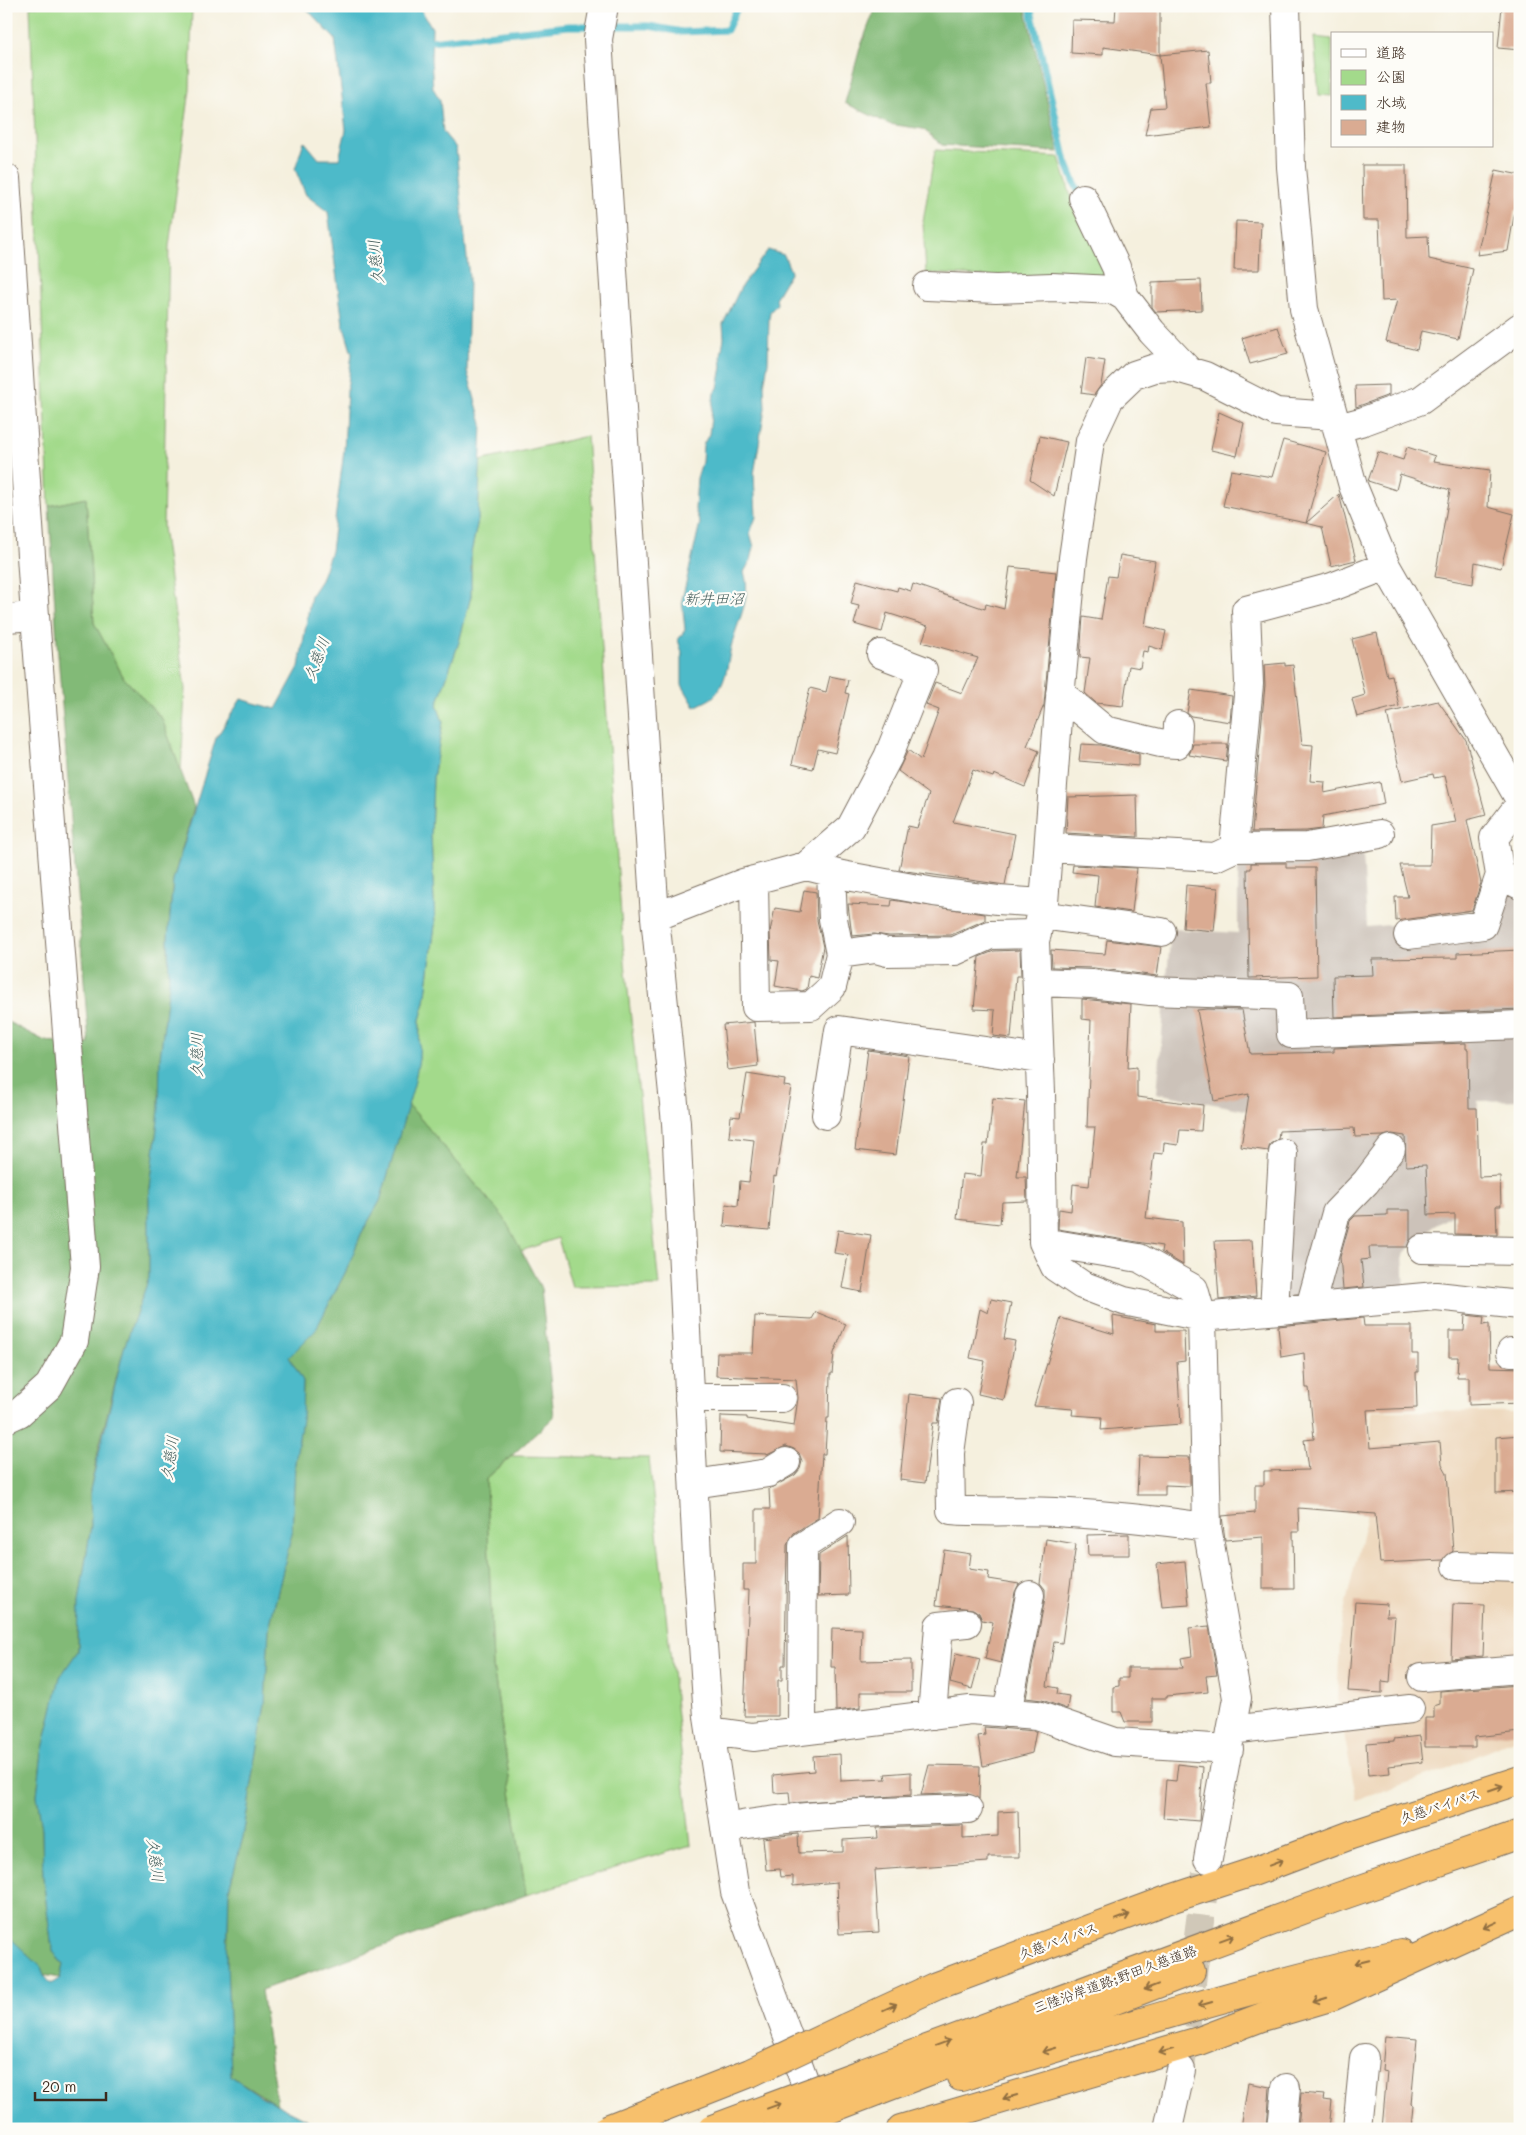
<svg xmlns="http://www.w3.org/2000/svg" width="1526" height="2135" font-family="Mali,'Klee One',sans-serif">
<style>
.built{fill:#edd7bb}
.industrial{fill:#ccc2b9}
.green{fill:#a3da8b;stroke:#6f8254}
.forest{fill:#82ba77;stroke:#5e724a}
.water{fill:#4ebac9;stroke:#447274}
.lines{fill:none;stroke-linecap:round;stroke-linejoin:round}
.stream{stroke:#4ebac9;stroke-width:7}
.building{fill:#daab92}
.minor-tunnel{stroke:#d0c8b8;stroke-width:28;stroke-dasharray:28 14;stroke-linecap:butt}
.minor-casing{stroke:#7c6f61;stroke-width:30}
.highway-casing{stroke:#7c6f61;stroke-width:30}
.minor{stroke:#fff;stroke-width:28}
.highway{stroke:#f7c06c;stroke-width:28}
.highway-bridge-casing{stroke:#7c6f61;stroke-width:30;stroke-linecap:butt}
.highway-bridge{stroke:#f7c06c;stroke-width:28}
.oneway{stroke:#906e41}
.labels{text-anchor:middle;stroke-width:4.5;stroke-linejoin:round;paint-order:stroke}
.street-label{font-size:14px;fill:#3b2a1e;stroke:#fdfcf7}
.water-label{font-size:15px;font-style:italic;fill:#425c5a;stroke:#fdfcf7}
</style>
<rect width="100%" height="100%" fill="#fdfcf7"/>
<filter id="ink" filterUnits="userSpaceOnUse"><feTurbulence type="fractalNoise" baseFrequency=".02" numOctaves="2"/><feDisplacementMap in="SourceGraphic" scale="10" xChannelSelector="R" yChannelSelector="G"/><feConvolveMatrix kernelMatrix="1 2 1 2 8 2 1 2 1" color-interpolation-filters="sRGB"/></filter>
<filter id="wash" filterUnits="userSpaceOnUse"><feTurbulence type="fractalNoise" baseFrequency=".0096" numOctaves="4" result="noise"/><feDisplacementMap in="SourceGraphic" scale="20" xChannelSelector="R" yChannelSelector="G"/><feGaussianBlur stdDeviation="1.12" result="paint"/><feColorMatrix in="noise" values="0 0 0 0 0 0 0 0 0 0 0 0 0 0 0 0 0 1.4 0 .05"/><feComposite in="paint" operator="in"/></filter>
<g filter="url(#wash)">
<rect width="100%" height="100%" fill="#f5f0de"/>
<!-- built -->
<path class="built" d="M1372,1411L1520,1412V1737L1445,1770L1357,1800L1337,1698L1341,1624L1366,1519Z"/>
<!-- industrial -->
<path class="industrial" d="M1363,852L1367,927L1478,917L1506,892L1520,894V1100L1478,1101L1470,1204L1431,1228L1403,1254L1405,1291L1284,1301L1291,1119L1157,1093L1171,929L1238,933V861Z"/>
<!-- green -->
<path class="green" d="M30,6H192L190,89L169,246L163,527L185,689L181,773L162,719L124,678L94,623L86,498L49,506Z
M1314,37L1332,39V96L1319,95Z
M935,150L1059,157L1075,210L1120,284L926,273L923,222Z
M587,436L623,943L659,1286L572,1287L558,1238L521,1251L494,1206L408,1104L419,1059L420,1020L425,1002L435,925L431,835L433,778L443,722L437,705L459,642L471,596V553L478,520L480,461Z
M512,1456L649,1458L691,1845L526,1895L493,1666L486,1479Z"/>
<!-- forest -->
<path class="forest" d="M876,6H1025L1059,152L942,145L923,129L889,124L845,103L860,48Z
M86,498L94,623L124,678L162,719L194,807L173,880L168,938L169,984L160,1058L159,1110L149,1198V1278L124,1348L100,1443L90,1490L91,1526L79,1602L78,1651L60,1677L42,1753L37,1795L42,1829L43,1877L52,1949L63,1965L60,1978L44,1975L6,1934V1021L45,1041L89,1044L57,642L49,506Z
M408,1104L504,1218L541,1288L554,1417L486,1479L493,1666L526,1895L261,1990L277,2105L231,2076L227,1967L229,1889L243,1837L265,1704L269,1628L292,1533L295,1463L302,1419L303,1381L289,1357L315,1331L347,1269L361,1234L380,1201Z"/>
<!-- water -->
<path class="water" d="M304,6H419L432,28L431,60L433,88L440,100L443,132L456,148L469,278L467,371L482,424L478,520L471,553V596L459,642L437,705L443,722L433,778L431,835L435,925L425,1002L420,1020L419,1059L414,1085L380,1201L361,1234L347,1269L315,1331L289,1357L303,1381L302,1419L295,1463L292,1533L269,1628L265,1704L243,1837L229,1889L227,1962L231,2076L262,2097L325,2129H6V1934L41,1967L44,1975L51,1984L60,1978L63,1965L52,1949L43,1877L42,1829L37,1795L42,1753L60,1677L78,1651L79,1602L91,1526L90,1490L124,1348L149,1278V1198L159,1110L160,1058L169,984L168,938L173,880L216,738L241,699L276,709L299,667L311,595L321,580L331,551L344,451L347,390L352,354L343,324L328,212L306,195L295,169L304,141L319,159H339L346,130L335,39Z
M768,250L784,255L791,272L776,297L777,304L770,312L769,319L768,363L764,385L765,408L754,474L756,517L750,533L754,547L751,560L744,572C752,596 739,618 733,640C727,658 729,679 715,695C711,700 701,703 695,707L682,685V652L678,640L685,630L682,600L700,523L695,510L697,478L702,462L703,445L709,434L714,393L718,388L722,367L721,355L724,338L723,324L742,285Z"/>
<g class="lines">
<!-- stream -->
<path class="stream" d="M1030,6L1066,162L1078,191
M606,26H649L682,32L727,30L738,6
M422,42L568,26H596"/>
</g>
<g id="blocks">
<!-- building -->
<path class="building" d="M1116,6H1160V55L1103,47V55L1071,53L1072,20L1115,21Z
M1502,6H1520V50L1498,48Z
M1208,50L1211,83H1206L1211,127L1145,135L1151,108L1165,107L1160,55Z
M1362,165H1406L1407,237L1428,236L1429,259L1473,269L1458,339L1421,331L1417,350L1386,342L1397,300L1382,301L1379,220H1363Z
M1496,170L1520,175V211L1515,210L1508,251L1477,255Z
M1236,221L1261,222L1259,270H1234Z
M1201,280L1202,310L1156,312L1152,307V282Z
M1278,327L1288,354L1250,364L1242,338Z
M1086,358L1105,361L1101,385L1094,395L1081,393Z
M1389,385V395L1356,407L1355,386Z
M1219,412L1244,423L1237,456L1211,450Z
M1040,436L1067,442L1054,496L1030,480Z
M1283,440L1326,452L1306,523L1223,506L1231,470L1272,477Z
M1407,447L1435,456L1433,462L1490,470L1488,507L1514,514L1501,568L1475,562L1473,584L1435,577L1450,490L1400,474L1396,490L1368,481L1378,452L1403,460Z
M1339,494L1356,560L1331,566L1322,527L1306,523Z
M1120,555L1155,561L1145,626L1166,631L1162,650L1149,646L1148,652L1143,651L1140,668L1129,666L1123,706L1096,703L1085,693L1090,658L1080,657L1083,617L1101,620L1108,576L1116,577Z
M1010,567L1056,572L1044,705L1027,746L1039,751L1025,787L994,774L993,777L973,770L953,822L1015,834L1005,885L899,870L908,826L917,828L929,794L898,771L908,750L921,760L939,710L926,705L935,683L962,693L978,658L922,642L928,626L887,613L882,632L854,624L859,606L851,604L857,580L897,591L898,587L911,591L913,584L985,609L986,604L1004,609Z
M1377,633L1387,676L1392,675L1399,706L1357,717L1352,699L1365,695L1352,639Z
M1285,663V666L1293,665L1302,744L1313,745L1310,781L1325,782L1324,793L1380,782L1384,804L1323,816L1322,829L1306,831L1252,832L1265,685L1264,665Z
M830,676L848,680L845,693L849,694L835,753L818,749L813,769L792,764L810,688L826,692Z
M1191,690L1232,696L1230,722L1191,716L1187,713Z
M1438,701L1466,740L1486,815L1467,820L1481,883L1472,910L1396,921L1395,897H1408L1400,865H1430L1431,826L1456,822L1445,776L1434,778L1433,774L1402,781L1387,713Z
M1081,744L1101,745L1139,754V766L1079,761Z
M1193,744H1228L1226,761L1189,755Z
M1137,795L1138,837L1066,833L1068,797Z
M1251,863H1286V868H1315L1317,976L1249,978L1247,869H1251Z
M1073,865L1137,868L1132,912L1095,907L1098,875L1072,872Z
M1186,885L1218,888L1214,931L1183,928Z
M804,890L816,892L817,920L823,947L817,978L809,976L807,989L802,991L775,986L779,961L771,960L770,932L775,908L800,912Z
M892,900L985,914V920L951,935L889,936L874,934L852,936L848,904L891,906Z
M1107,940L1161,947L1157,976L1094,968L1052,967L1051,950L1105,954Z
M1020,950L1021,976H1016L1011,1038L993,1036L995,1010L974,1009L979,957L994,951Z
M1520,950V1009L1334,1017L1333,976L1373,975L1372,959L1457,958V953Z
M1082,999L1131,1004L1128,1068L1137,1067V1097L1203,1105L1201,1131L1180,1130L1178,1145L1164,1143L1163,1154L1154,1153L1146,1218L1182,1222L1183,1265L1161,1252L1162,1246L1058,1229L1059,1209L1071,1211L1073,1184L1089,1186L1095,1127H1087L1091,1020L1082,1019Z
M1207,1009L1242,1010L1250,1054L1334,1052V1048L1466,1043V1049H1468L1469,1108H1477L1479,1177L1500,1176L1501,1206H1496L1497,1235L1455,1234V1214L1428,1215L1426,1165L1406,1166L1405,1136L1392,1134L1383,1136L1355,1137L1354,1128L1279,1131L1278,1139L1270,1144L1268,1151L1241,1147L1249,1094L1214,1101L1197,1010Z
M754,1022L758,1066L728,1070L723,1025Z
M868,1050L909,1056L896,1155L855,1150Z
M747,1074L785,1080L784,1086L791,1087L776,1177L774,1176L769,1230L724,1226L726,1204L738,1206L740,1181L749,1182L754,1140L729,1137L731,1116L740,1117Z
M993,1098L1025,1101L1017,1177H1026L1027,1201L1002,1202L1000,1224L957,1219L962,1174L981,1176L984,1144H988Z
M1387,1210H1410V1240L1407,1247H1369L1370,1259L1361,1260L1364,1287L1343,1289L1340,1257L1350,1221L1355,1216L1387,1215Z
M838,1230L871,1235L862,1292L842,1288L848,1255L834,1253Z
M1252,1240L1256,1296L1219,1300L1215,1241Z
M991,1299L1011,1303L1004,1339L1015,1341L1004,1400L978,1394L985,1361L970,1358L980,1309L988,1313Z
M816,1312L846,1324L834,1353L832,1374H830L829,1418H827L825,1454H822L818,1518L794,1533L787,1545L785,1665H782V1680H778V1716H744L749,1590H743V1564H756V1509H770L769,1489L795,1475L800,1469L802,1461L799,1453L794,1449L786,1446L767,1455V1454L720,1452L721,1416L747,1417V1419L794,1426L798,1398L796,1379L716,1376L717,1353H753L755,1316L812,1319Z
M1465,1315L1484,1317L1483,1325L1489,1324L1490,1367L1520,1368V1403L1469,1405V1377H1457L1458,1357H1449V1331H1464Z
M1113,1316L1156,1324V1331H1184L1185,1361L1177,1362L1181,1424L1101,1430L1102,1417L1072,1415L1073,1409L1034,1406L1061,1318L1114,1334Z
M1363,1318L1364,1326H1412V1354H1418V1372H1416L1417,1408L1367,1410L1370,1448L1440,1442L1442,1464L1447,1473L1453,1551L1443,1560L1380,1563L1375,1514L1298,1508L1299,1532H1293L1294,1589H1263V1537L1225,1540L1222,1516L1255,1513V1485H1264V1471L1308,1470L1304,1440L1314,1439L1309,1388H1306L1304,1353L1281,1357L1278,1326Z
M909,1394L942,1398L938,1423H933L925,1483L900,1480Z
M1520,1435V1492L1496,1493V1437Z
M1139,1456L1190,1457V1486L1165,1485V1495H1137Z
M1129,1534V1555H1088L1087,1535Z
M848,1536L849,1595L818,1596L819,1555Z
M1046,1539L1076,1544L1062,1643L1054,1642L1047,1686L1058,1688L1057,1694L1069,1696L1067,1709L1042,1700L1026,1698L1045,1598V1589L1040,1583Z
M944,1550L971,1554L969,1569L989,1572L988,1579L1019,1584L1015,1592L1001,1663L985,1659L993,1622L982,1620L979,1613L973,1609L936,1605Z
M1185,1561L1189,1605L1162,1607L1157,1564Z
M1355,1602L1387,1604L1386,1616H1395L1390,1682L1382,1681V1693L1348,1691Z
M1453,1604L1485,1605L1483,1656L1451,1659Z
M1209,1626L1217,1675L1206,1676L1208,1692L1167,1696V1698H1152V1722H1125L1121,1712H1113V1687L1119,1686V1678H1128V1668H1183L1181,1658L1192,1656L1189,1628Z
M832,1628L862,1629L861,1661L911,1660V1692H860V1708L836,1711L835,1667H831Z
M956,1653L980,1659L972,1689L950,1683Z
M1520,1685V1732L1475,1737V1747H1425V1718H1434V1706L1440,1704V1691Z
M984,1727L1036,1731L1032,1753L983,1766L978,1736L985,1735Z
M1420,1736L1423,1762L1389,1766L1390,1773L1368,1775L1366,1743L1394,1741V1739Z
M840,1754L841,1781L886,1779L885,1774L911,1772V1795L790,1803L789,1792L774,1793L773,1775L814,1771L813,1756Z
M1178,1764L1203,1767L1199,1821L1163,1818L1166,1780L1176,1781Z
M929,1765L980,1766L979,1799L967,1793L921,1795Z
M1018,1811L1019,1857H988V1862L875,1870L879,1932L839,1934L837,1882L793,1886V1876L781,1877L780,1869L766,1870L763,1838L798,1834L799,1853L843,1852V1840L878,1838L877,1828L963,1825V1838L998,1836V1812Z
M1385,2036L1417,2039L1411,2104L1414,2105L1412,2129H1382L1387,2071L1382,2070Z
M1248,2083L1270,2087L1267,2129H1241Z
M1301,2093L1324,2095L1323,2100L1332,2101L1329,2129H1298Z"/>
</g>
</g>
<g filter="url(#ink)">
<use href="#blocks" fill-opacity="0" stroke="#7c6f61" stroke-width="1"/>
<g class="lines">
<!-- minor-tunnel -->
<path class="minor-tunnel" d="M1181,2068L1207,1866"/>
<defs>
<path id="minor" d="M604,6L598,39L655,917L676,1123L697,1557L708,1717L735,1892L822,2129
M1286,6L1291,167L1304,309L1353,486L1386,566L1520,800
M6,178L35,616L85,1267L74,1341L49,1386L19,1413L6,1419
M1083,198L1116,267L1125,297
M927,286L996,289L1052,287L1113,290L1125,297L1152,332L1189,371
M1333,416L1276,412L1205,376L1174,367L1155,368L1134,375L1110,398L1090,441L1073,558L1058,719L1044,903L1035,941L1041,1092L1043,1242L1055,1267L1082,1285L1124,1301L1202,1317L1436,1296L1520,1305
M1338,428L1364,421L1421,400L1520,327
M6,618L35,616
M1060,693L1105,730L1160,743L1177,744L1178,725
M1520,804L1494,838L1500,875L1520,885
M1049,848L1215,857L1234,848L1249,684L1246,610L1332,587L1386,566
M1234,848L1307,847L1380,834
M806,866L851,827L888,757L923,670L881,654
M831,872L833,919L840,954
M754,880L756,1007L811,1006L832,987L840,954L876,949L887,952L955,951L990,935L1037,934
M1041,915L1162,932
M655,917L743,883L806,866L842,875L934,892L998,900L1044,903
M1408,935L1483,925L1500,875
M1037,982L1092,984L1150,991L1289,996L1291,1034L1520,1025
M826,1115L839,1030L1040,1059
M1043,1242L1139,1258L1194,1289L1202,1317L1207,1527L1237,1698L1208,1859
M1422,1249L1520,1251
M1310,1307L1336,1213L1366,1182L1391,1149
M1274,1310L1283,1153
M1511,1352H1520
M689,1398H782
M957,1402L950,1453L951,1510C986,1513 1020,1510 1055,1512C1106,1515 1157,1520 1207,1527
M694,1484L768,1473L786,1462
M1457,1566L1520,1568
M1422,1677L1520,1669
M1007,1713L1030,1595
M932,1715L939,1626L967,1623
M1231,1730L1410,1709
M710,1731L753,1737L970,1710L1037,1715L1115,1742L1229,1749
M802,1731L803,1546L840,1522
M725,1828C805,1813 886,1812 968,1809
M1168,2129L1181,2070
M1282,2129L1286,2088
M1357,2129L1364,2058"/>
<path id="highway" d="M845,2028L936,1986L1164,1901L1253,1872L1351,1835L1520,1780
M865,2072L1335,1898L1520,1834
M961,2077C1107,2032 1252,1987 1401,1953
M877,2091L1191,1971
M901,2129L1199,2041L1262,2017L1333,1996L1520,1911"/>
</defs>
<!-- minor casing -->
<use href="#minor" class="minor-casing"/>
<!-- highway casing -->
<use href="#highway" class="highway-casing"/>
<!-- minor -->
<use href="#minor" class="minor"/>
<!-- highway -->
<use href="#highway" class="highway"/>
<defs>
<path id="highway-bridge" d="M607,2129L750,2073L845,2028
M712,2129L865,2072
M778,2129L877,2091"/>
</defs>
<!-- highway-bridge casing -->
<use href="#highway-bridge" class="highway-bridge-casing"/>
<!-- highway-bridge -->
<use href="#highway-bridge" class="highway-bridge"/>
</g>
<!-- one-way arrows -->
<defs><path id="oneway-shaft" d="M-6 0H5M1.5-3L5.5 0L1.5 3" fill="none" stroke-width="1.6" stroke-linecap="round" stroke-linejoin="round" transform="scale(1.25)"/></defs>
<g class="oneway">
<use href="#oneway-shaft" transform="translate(1496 1788) rotate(-19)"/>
<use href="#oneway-shaft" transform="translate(1276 1863) rotate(-21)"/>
<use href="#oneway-shaft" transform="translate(1123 1917) rotate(-21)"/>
<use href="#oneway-shaft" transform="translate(1490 1925) rotate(155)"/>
<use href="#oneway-shaft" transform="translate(1227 1938) rotate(-20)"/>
<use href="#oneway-shaft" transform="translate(1362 1962) rotate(167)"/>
<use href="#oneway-shaft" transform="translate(1151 1987) rotate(159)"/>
<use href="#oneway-shaft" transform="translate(1320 2000) rotate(163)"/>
<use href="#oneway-shaft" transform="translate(1205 2004) rotate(164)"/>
<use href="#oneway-shaft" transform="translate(890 2007) rotate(-25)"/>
<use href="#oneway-shaft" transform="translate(943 2043) rotate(-20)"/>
<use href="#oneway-shaft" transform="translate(1049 2050) rotate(163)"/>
<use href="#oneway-shaft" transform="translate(1166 2051) rotate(164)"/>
<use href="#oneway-shaft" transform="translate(1010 2097) rotate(164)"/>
<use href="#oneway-shaft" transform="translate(774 2106) rotate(-20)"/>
</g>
</g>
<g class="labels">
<!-- street labels -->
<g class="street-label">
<text transform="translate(1440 1806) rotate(-18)" y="5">久慈バイパス</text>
<text transform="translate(1058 1941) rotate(-20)" y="5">久慈バイパス</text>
<text transform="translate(1115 1979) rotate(-20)" y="5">三陸沿岸道路;野田久慈道路</text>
</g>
<!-- water labels -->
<g class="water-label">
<text transform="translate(376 262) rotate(-96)" y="5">久慈川</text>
<text x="714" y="604">新井田沼</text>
<text transform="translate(317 659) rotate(-69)" y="5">久慈川</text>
<text transform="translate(197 1055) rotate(-90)" y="5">久慈川</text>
<text transform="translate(170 1458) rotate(-82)" y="5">久慈川</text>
<text transform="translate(155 1860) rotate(82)" y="5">久慈川</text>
</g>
</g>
<!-- margin -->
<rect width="1526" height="2135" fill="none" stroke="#fdfcf7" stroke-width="25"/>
<!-- legend -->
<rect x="1331" y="32" width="162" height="115" fill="#fdfcf7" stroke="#afa8a0"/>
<rect x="1341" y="49" width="25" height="8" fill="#ffffff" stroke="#afa8a0"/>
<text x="1376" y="58" font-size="15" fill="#3b2a1e">道路</text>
<rect x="1341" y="70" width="25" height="15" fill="#a3da8b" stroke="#afa8a0"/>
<text x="1376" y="82" font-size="15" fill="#3b2a1e">公園</text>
<rect x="1341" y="95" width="25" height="15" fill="#4ebac9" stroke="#afa8a0"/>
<text x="1376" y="108" font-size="15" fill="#3b2a1e">水域</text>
<rect x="1341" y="120" width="25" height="15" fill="#daab92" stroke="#afa8a0"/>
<text x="1376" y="132" font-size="15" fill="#3b2a1e">建物</text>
<!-- scale -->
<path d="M35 2092v8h71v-8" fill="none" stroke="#3b2a1e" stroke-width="2.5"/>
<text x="42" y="2092" font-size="15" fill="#3b2a1e" stroke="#fdfcf7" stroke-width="4" paint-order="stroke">20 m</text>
</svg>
